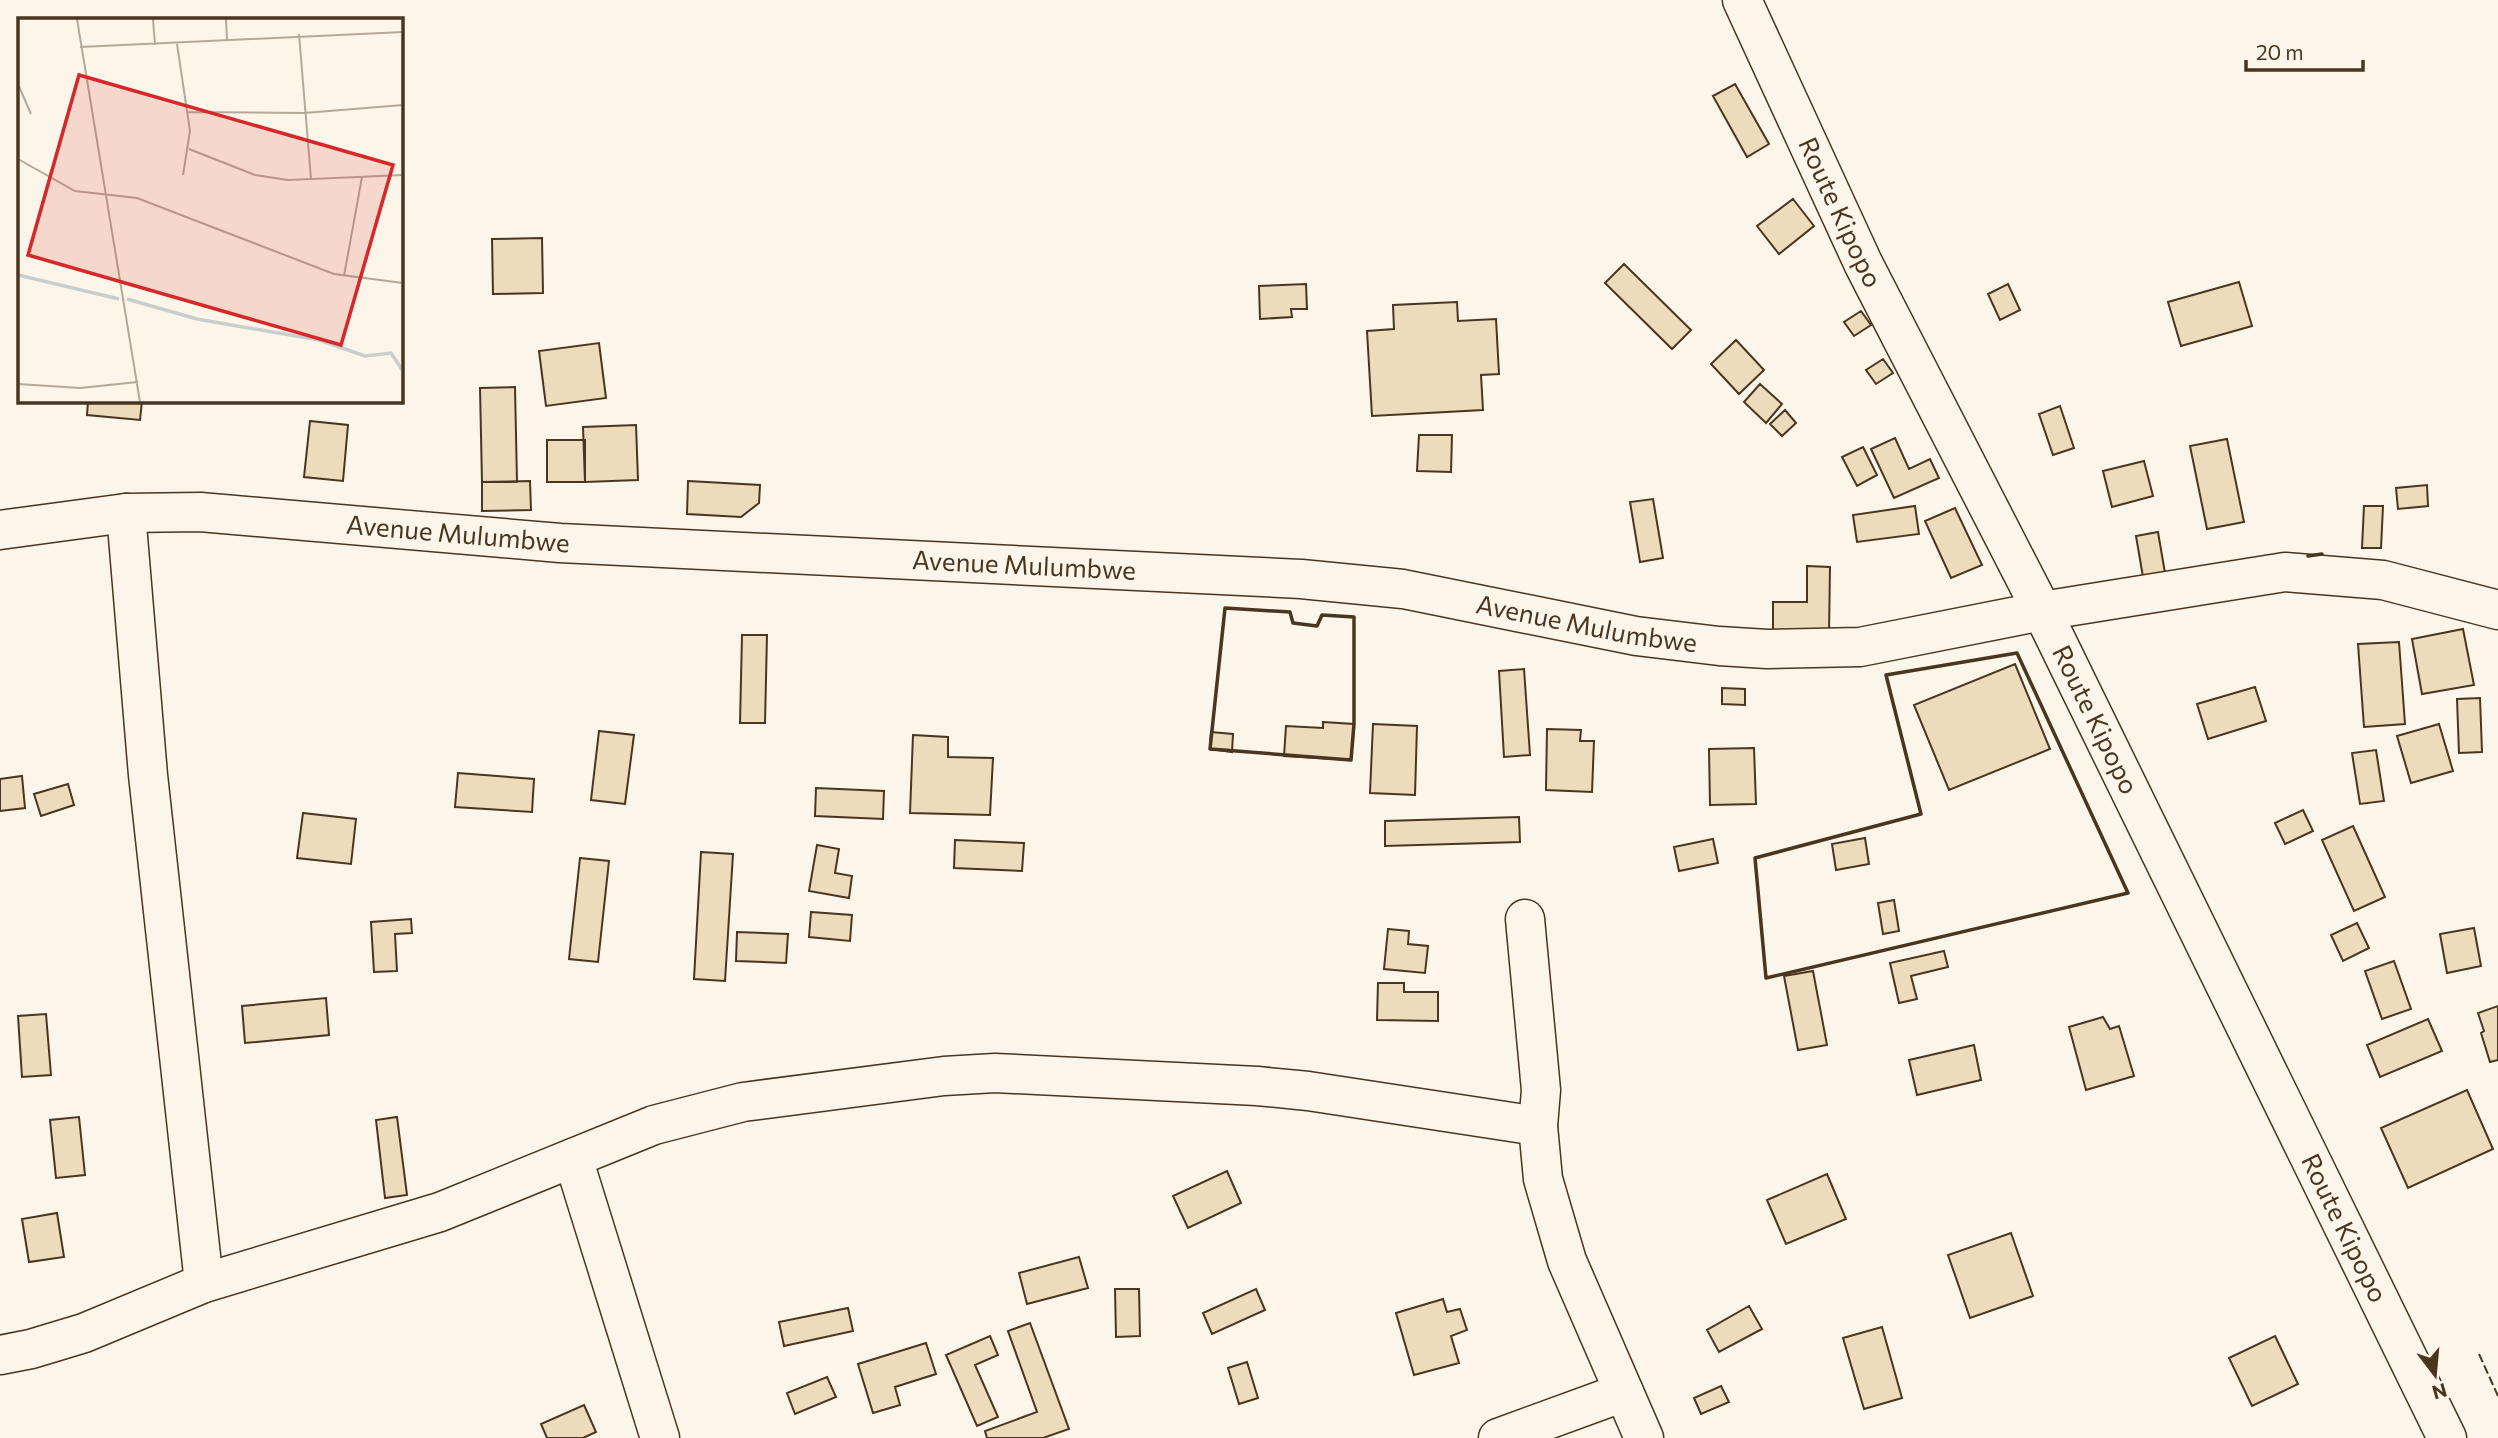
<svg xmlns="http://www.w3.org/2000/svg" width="2498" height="1438" font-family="Commissioner,sans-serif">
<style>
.building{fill:#ecdcbc;stroke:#4a3520;stroke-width:2}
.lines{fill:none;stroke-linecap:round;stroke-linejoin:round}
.minor-casing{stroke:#4a3520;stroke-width:41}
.major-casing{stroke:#4a3520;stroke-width:41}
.minor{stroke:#fbf6e9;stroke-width:38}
.major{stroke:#fbf6e9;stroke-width:38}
.fence{stroke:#4a3520;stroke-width:2;stroke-dasharray:9 3.5;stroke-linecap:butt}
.wall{stroke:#4a3520;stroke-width:3.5}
.labels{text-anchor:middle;stroke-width:5;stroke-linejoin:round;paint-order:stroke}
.street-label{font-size:26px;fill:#4a3520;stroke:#fbf6e9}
.inset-river{fill:none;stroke:#c9cecd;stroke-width:3.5}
.inset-road{fill:none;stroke:#b4a999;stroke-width:2}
.view{fill:#d62828;fill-opacity:0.15;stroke:#d62828;stroke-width:3.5}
.inset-edge{fill:none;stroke:#4a3520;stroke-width:3.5}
</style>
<rect width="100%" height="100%" fill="#fbf6e9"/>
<!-- building -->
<path class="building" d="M1735,84L1769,144L1747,157L1713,96Z
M1793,199L1814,226L1779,254L1757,226Z
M542,238L543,293L493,294L492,239Z
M1624,264L1691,330L1672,349L1605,283Z
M2239,282L2252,326L2181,346L2168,302Z
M1306,284L1307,309H1291L1292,317L1260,319L1259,286Z
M2008,284L2020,310L2000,320L1988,294Z
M1457,302L1458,321L1496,319L1499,374L1481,375L1483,410L1372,416L1367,331L1394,329L1393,305Z
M1861,311L1871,325L1854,336L1844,322Z
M1736,340L1764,370L1739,394L1711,364Z
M599,343L606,398L546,406L539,351Z
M1883,359L1893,373L1876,384L1866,370Z
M1760,384L1782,404L1766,423L1744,402Z
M515,387L517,482H482L480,388Z
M88,401H142L140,420L87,415Z
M2060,406L2074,448L2053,455L2039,414Z
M1785,410L1796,423L1782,436L1770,424Z
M310,421L348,425L343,481L304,477Z
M636,425L638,480L585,482L583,427Z
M1419,435H1452L1451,472L1417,471Z
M1895,438L1909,469L1930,459L1939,478L1894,498L1871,449Z
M2227,439L2244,522L2207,529L2190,446Z
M547,440H585V482H547Z
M1863,447L1877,475L1857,486L1842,457Z
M2144,461L2153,496L2112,507L2103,471Z
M530,481L531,510L482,511V482Z
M688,481L760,485L759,503L741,517L687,514Z
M2427,485L2428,506L2398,509L2396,488Z
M1653,499L1663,558L1640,562L1630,502Z
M1915,506L1919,534L1857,542L1853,515Z
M2364,506H2383L2381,548H2362Z
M1955,508L1982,565L1951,578L1925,521Z
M2158,532L2165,573L2143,577L2136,536Z
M1807,566L1830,567L1829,634H1773V602H1807Z
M2463,629L2474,685L2422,694L2412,639Z
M742,635H767L765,723H740Z
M2399,642L2405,724L2364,727L2358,644Z
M2015,664L2050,749L1949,790L1914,705Z
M1524,669L1530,755L1504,757L1499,671Z
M2255,687L2266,721L2208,739L2197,704Z
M1722,688L1745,689V705L1722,704Z
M2480,698L2482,752L2459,753L2457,699Z
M1323,722L1354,724L1351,760L1284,756L1286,726L1323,728Z
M1373,724L1417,726L1415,795L1370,793Z
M2439,724L2453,771L2411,783L2397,736Z
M1547,729L1581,730L1580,741H1594L1592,792L1546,790Z
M599,731L634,735L625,804L591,800Z
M1211,732L1233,734L1232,752L1210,749Z
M913,735L948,737V757L993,758L990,815L910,813Z
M1754,748L1756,804L1710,805L1709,749Z
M2376,750L2384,801L2360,804L2352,753Z
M458,773L534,779L532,812L455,807Z
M22,776L25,808L0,811V779Z
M68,784L74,805L41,816L34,794Z
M816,788L884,791L883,819L815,816Z
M2303,810L2313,831L2285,844L2275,823Z
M303,813L356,819L351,864L297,858Z
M1519,817L1520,842L1385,846V821Z
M2353,826L2385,897L2354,911L2322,840Z
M1865,838L1869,864L1836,870L1832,844Z
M1713,839L1718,863L1679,871L1674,847Z
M955,840L1024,843L1022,871L954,868Z
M817,845L839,849L835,873L852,876L849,898L809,891Z
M701,852L733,854L725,981L694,979Z
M580,858L609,861L598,962L569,959Z
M1894,900L1899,931L1883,934L1878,903Z
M811,912L852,915L850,941L809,937Z
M411,919L412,933L395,934L397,971L374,972L371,922Z
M2357,923L2369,948L2343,961L2331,935Z
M2474,928L2481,966L2447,973L2440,934Z
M1388,929L1409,931L1408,944L1428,946L1425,973L1384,969Z
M737,932L788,934L786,963L736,961Z
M1944,951L1948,967L1911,976L1917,999L1899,1003L1890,963Z
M2394,961L2411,1009L2382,1019L2365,971Z
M1813,971L1827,1045L1798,1050L1784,976Z
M1378,983H1404V992H1438V1021L1377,1020Z
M326,998L329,1035L245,1043L242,1006Z
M2498,1006V1060L2490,1062L2481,1033L2484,1031L2478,1013Z
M46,1014L51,1075L22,1077L18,1016Z
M2103,1017L2110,1029L2119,1026L2134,1076L2086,1090L2069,1027Z
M2428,1019L2442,1051L2380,1077L2367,1045Z
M1974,1045L1981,1080L1917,1095L1909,1060Z
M2467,1090L2493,1149L2408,1188L2381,1128Z
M79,1117L85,1175L56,1178L50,1120Z
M397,1117L407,1195L385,1198L376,1120Z
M1227,1171L1241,1203L1188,1228L1173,1196Z
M1827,1174L1846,1219L1786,1244L1767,1200Z
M57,1213L64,1257L29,1262L22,1219Z
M2011,1233L2033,1296L1970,1318L1948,1255Z
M1079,1257L1088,1288L1027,1304L1019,1273Z
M1115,1289H1139L1140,1336L1116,1337Z
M1256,1289L1265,1310L1212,1334L1203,1313Z
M1443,1299L1447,1312L1460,1309L1467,1330L1451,1336L1459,1363L1414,1375L1396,1313Z
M1749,1306L1762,1329L1719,1352L1707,1330Z
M848,1308L853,1331L784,1346L779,1322Z
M1030,1323L1069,1429L1043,1438H987L985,1431L1037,1412L1008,1331Z
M1882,1327L1902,1398L1864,1409L1843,1338Z
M990,1336L998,1355L975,1365L998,1417L977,1426L946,1355Z
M2275,1336L2298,1384L2252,1406L2229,1358Z
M926,1343L936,1374L895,1387L900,1405L873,1413L858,1364Z
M1247,1362L1258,1398L1239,1404L1228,1368Z
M827,1377L836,1397L795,1414L787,1393Z
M1721,1386L1729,1402L1701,1414L1694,1398Z
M584,1405L596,1432L583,1438H547L541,1424Z"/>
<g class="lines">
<defs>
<g id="minor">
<path d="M126,513L148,775L204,1283"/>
<path id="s1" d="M0,530L126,513L200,512L560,543L1301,579L1403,589L1636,636L1719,646L1767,649L1860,647L2042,611L2285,572L2383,580L2498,610"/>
<path d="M1525,919L1541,1090L1538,1126L1543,1179L1567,1261L1644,1438"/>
<path d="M573,1158L660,1438"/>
<path d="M0,1355L31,1349L84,1333L204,1283L440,1212L654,1125L743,1102L944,1076L995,1073L1257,1086L1308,1091L1538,1126"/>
<path d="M1498,1438L1624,1392"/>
</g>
<g id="major">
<path id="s2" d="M1742,0L1863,263L2042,611L2447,1438"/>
</g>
</defs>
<!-- minor casing -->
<use href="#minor" class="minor-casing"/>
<!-- major casing -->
<use href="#major" class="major-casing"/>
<!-- minor -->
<use href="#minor" class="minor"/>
<!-- major -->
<use href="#major" class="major"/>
<!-- fence -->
<path class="fence" d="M2479,1354L2498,1396"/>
<!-- wall -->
<path class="wall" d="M2308,556L2322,554
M1225,608L1290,612L1293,623L1317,626L1322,615L1354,617V724L1351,760L1210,749Z
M2017,653L2128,893L1766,978L1755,858L1921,814L1886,675Z"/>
</g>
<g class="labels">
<!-- street labels -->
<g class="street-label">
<text dy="9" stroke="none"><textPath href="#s2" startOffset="234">Route Kipopo</textPath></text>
<text dy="9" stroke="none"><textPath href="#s1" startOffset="460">Avenue Mulumbwe</textPath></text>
<text dy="9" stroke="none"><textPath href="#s1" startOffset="1027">Avenue Mulumbwe</textPath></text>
<text dy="9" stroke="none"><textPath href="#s1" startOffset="1594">Avenue Mulumbwe</textPath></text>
<text dy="9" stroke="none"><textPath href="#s2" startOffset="802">Route Kipopo</textPath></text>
<text dy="9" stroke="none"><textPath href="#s2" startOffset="1368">Route Kipopo</textPath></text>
</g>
</g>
<!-- overview -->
<g transform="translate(18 18)">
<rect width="385" height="385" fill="#fbf6e9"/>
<path class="inset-river" d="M0,257L101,281M109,281L179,301L301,322L347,338L373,335L385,353"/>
<path class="inset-road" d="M59,1L122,384M135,1L137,27M208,1L209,22M281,16L293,161M159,26L172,113L165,157M62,29L385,14M0,66L13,96M169,94L286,95L385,87M171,131L237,157L270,162L385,157M0,141L57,173L119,180L316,256L385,265M326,258L344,159M0,366L62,370L120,364"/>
<path class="view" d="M61,57L375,147L323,327L10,237Z"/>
<rect width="385" height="385" class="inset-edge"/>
</g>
<!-- north arrow -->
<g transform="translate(2435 1375) rotate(164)" stroke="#fbf6e9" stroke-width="5" paint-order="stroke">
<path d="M0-5L12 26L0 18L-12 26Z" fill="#4a3520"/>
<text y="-10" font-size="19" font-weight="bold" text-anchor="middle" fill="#4a3520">N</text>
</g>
<!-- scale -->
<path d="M2246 60v10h117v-10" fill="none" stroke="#4a3520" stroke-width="3.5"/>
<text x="2256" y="60" font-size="21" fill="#4a3520" stroke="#fbf6e9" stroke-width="5" paint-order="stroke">20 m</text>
</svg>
